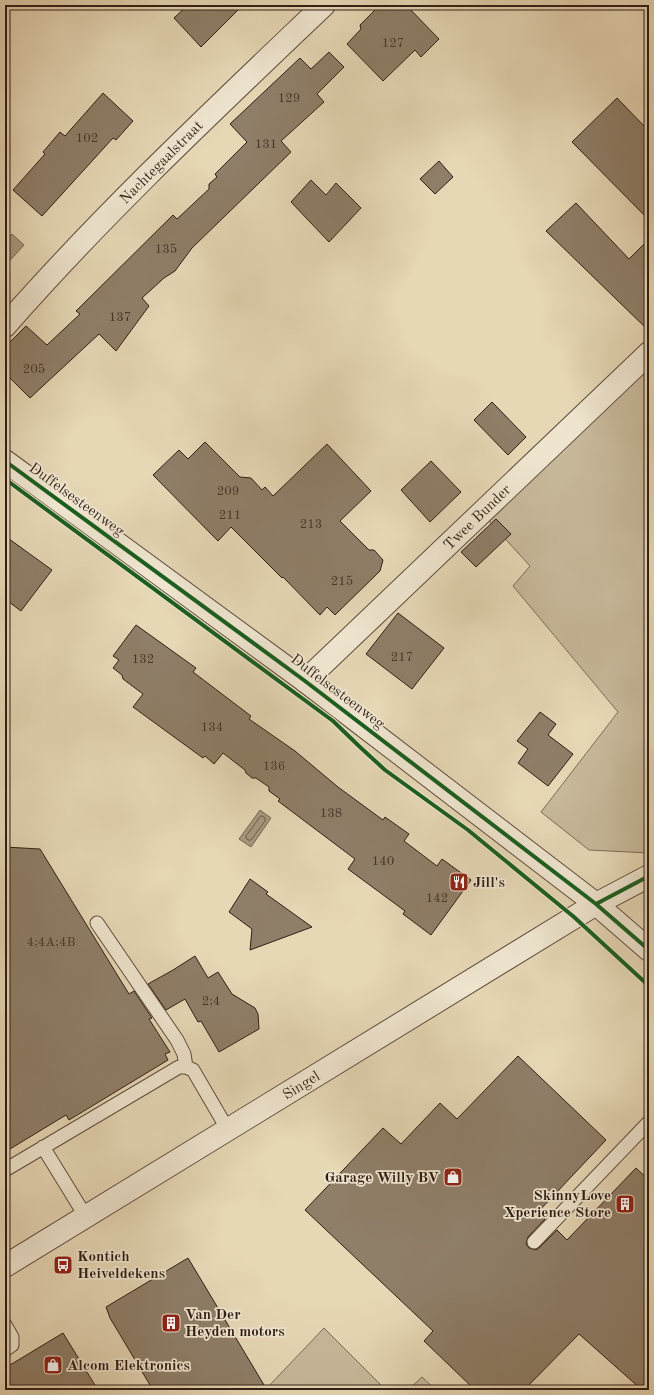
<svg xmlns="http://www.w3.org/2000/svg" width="654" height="1395" font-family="'Old Standard TT',serif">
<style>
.green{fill:#c7b89a;stroke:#7c6b58}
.water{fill:#a8987f;stroke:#786755}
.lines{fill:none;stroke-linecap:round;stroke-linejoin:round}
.shore{stroke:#6c5b4a;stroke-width:1}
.building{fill:#8f7e68;stroke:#301e15}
.service-casing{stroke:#5e4c3d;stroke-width:15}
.minor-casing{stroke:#5e4c3d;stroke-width:24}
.tertiary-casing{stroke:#5e4c3d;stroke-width:24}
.service{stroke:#efe5cf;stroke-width:13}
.minor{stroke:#efe5cf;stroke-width:22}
.tertiary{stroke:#efe5cf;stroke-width:22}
.cycleway-casing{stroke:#efe5cf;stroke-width:6}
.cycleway{stroke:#1b5e20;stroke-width:4}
.labels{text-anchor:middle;stroke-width:3.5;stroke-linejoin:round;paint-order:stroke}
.number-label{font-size:13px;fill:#48362a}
.street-label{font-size:15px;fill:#301e15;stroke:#efe5cf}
.poi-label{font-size:15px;font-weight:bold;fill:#301e15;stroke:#efe5cf;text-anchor:start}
</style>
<rect width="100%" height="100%" fill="#e6d7b5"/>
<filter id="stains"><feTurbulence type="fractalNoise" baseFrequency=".005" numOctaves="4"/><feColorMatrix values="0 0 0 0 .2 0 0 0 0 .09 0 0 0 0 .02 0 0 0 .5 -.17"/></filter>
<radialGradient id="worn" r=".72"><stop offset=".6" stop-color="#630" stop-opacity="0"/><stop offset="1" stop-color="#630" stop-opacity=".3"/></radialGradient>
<!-- green -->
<path class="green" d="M649,366V853L589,850L541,812L618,712L513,586L530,566L488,520Z
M324,1328L386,1390H265Z
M422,1377L436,1390H408Z"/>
<!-- water -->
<path class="water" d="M12,234L24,245L5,266V242Z
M260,810L271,818L251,847L239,839Z"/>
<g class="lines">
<!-- shore -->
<path class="shore" d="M262,816L265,818V821L251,840H248L246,838V836L260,817Z"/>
</g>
<!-- building -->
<path class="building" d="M188,5H243L201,47L174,18Z
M380,5H406L439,39L421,57L415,50L383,81L347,44L361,29L360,25Z
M329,52L344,67L317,94L324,102L281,141L291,152L192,248L175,271L164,278L142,298L149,306L116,351L99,334L30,398L5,373V347L26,326L47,345L80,314L76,311L173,215L177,219L209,189V184L217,177L215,174L247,142L230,124L300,58L311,69Z
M103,93L133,121L116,140L113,138L42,216L13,190L45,154L43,152L60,132L65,136Z
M617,98L649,131V220L572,142Z
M439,161L453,177L435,194L420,179Z
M311,180L326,195L336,183L361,208L329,242L291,202Z
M576,203L629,259L649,239V331L546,231Z
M492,402L526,437L508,455L474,420Z
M205,442L240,477L251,478L262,490L265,487L273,496L327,444L371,491L340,521L369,550H374L383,560L380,571L335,615L327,607L320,615L283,577L282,578L231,527L218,541L153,475L179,450L188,459Z
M431,461L461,492L430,522L401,490Z
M496,519L511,534L476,567L461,552Z
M5,536L52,570L21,611L5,599Z
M398,613L444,648L412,689L366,654Z
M136,625L196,668L193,672L251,716L249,719L295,751L338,787L383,820L385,817L409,834L404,841L437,866L442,859L471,880L431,935L403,914L405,911L348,869L355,859L278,801L280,799L269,791V787L256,778H252L246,773L245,770L223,753L214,764L205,756L203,758L133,707L143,694L123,679L122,675L113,668L119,660L113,656Z
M540,712L556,724L548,735L573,754L548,786L518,763L528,749L517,741Z
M5,847L40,849L129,994L134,991L152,1018L149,1019L170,1052L165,1054L168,1060L69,1120L66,1115L5,1152Z
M250,879L268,892L266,894L312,927L250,950L252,929L229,912Z
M195,956L208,978L218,972L232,994L255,1008L258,1014L259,1029L219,1052L201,1021L198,1022L185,999L166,1010L148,984L173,970Z
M518,1056L606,1140L538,1212L545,1219L528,1237L526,1244L529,1248L536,1250L539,1248L557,1230L567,1240L636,1168L649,1180V1390H642L579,1334L524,1390H475L424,1341L433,1331L305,1210L383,1128L401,1144L440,1103L457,1119Z
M188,1258L267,1390H153L110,1318L106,1307Z
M63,1333L98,1390H11L5,1380V1368Z"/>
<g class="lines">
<defs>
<path id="service" d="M97,923L177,1040L184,1054L186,1067
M43,1147L86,1217
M5,1170L179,1067H186L193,1070L228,1130
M534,1242L649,1122
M5,1325L12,1337V1345L5,1350"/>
<path id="minor" d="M5,326C105,212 215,109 324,5
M305,681L649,353
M5,1266L596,904L649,876"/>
<path id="tertiary" d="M5,461L305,681L596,904L649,950"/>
</defs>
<!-- service casing -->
<use href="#service" class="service-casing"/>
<!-- minor casing -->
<use href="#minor" class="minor-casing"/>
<!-- tertiary casing -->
<use href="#tertiary" class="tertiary-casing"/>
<!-- service -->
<use href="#service" class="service"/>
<!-- minor -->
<use href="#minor" class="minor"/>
<!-- tertiary -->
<use href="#tertiary" class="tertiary"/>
<defs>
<path id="cycleway" d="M5,461L305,681L596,904L649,950
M5,479L333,721L361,748L385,770L468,830L574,917L649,986
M596,904L649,876"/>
</defs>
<!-- cycleway casing -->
<use href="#cycleway" class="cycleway-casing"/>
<!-- cycleway -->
<use href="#cycleway" class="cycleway"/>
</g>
<!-- icons -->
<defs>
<symbol id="restaurant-square" viewBox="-11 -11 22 22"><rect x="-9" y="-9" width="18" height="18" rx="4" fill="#8f2418" stroke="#efe5cf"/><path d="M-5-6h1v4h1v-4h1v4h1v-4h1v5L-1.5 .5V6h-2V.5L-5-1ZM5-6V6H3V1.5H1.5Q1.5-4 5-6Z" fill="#fff"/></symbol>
<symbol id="shop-square" viewBox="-11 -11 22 22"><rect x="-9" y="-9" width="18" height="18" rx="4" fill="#8f2418" stroke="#efe5cf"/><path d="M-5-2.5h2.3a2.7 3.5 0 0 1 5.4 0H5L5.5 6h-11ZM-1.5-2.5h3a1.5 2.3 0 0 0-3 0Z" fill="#fff"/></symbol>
<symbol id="building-square" viewBox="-11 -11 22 22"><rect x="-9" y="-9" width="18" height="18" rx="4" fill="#8f2418" stroke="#efe5cf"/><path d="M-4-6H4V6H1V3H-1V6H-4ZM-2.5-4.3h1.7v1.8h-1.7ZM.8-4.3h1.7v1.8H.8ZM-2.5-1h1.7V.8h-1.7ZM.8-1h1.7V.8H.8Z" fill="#fff"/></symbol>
<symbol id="bus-square" viewBox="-11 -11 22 22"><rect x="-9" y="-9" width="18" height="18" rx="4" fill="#8f2418" stroke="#efe5cf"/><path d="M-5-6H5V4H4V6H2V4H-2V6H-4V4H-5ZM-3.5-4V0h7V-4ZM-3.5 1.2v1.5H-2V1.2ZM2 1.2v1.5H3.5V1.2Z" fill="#fff"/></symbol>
</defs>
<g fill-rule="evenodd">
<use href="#restaurant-square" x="448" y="871" width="22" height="22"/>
<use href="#shop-square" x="442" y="1166" width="22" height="22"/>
<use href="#building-square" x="614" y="1193" width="22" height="22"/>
<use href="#bus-square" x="52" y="1254" width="22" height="22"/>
<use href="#building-square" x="160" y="1312" width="22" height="22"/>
<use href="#shop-square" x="42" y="1354" width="22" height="22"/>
</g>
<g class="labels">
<!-- number labels -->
<g class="number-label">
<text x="393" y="47">127</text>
<text x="289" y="102">129</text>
<text x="87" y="142">102</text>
<text x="266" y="148">131</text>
<text x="166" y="253">135</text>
<text x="120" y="321">137</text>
<text x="34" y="373">205</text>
<text x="228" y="495">209</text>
<text x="230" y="519">211</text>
<text x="311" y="528">213</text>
<text x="342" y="585">215</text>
<text x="402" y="661">217</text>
<text x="143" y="663">132</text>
<text x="212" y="731">134</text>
<text x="274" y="770">136</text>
<text x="331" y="817">138</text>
<text x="383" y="865">140</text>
<text x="437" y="902">142</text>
<text x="51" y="946">4;4A;4B</text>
<text x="211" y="1005">2;4</text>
</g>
<!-- street labels -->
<g class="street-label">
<text transform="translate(161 162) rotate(-45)" y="5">Nachtegaalstraat</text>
<text transform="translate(77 499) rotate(36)" y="5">Duffelsesteenweg</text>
<text transform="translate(477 517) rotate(-44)" y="5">Twee Bunder</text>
<text transform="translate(338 691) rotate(37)" y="5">Duffelsesteenweg</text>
<text transform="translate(301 1085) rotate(-32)" y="5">Singel</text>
</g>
<!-- poi labels -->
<g class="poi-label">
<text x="473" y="887">Jill's</text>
<text x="439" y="1182" text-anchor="end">Garage Willy BV</text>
<text x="611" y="1200" text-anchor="end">SkinnyLove<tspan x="611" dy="17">Xperience Store</tspan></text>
<text x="77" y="1261">Kontich<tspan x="77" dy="17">Heiveldekens</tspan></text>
<text x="185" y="1319">Van Der<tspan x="185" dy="17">Heyden motors</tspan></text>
<text x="67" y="1370">Alcom Elektronics</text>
</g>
</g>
<!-- margin -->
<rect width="654" height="1395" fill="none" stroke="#e6d7b5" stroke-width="20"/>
<rect x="6" y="6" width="642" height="1383" fill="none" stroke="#301e15" stroke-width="2"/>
<rect x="10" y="10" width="634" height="1375" fill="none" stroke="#301e15"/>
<rect width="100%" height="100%" filter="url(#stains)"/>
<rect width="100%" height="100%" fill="url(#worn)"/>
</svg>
